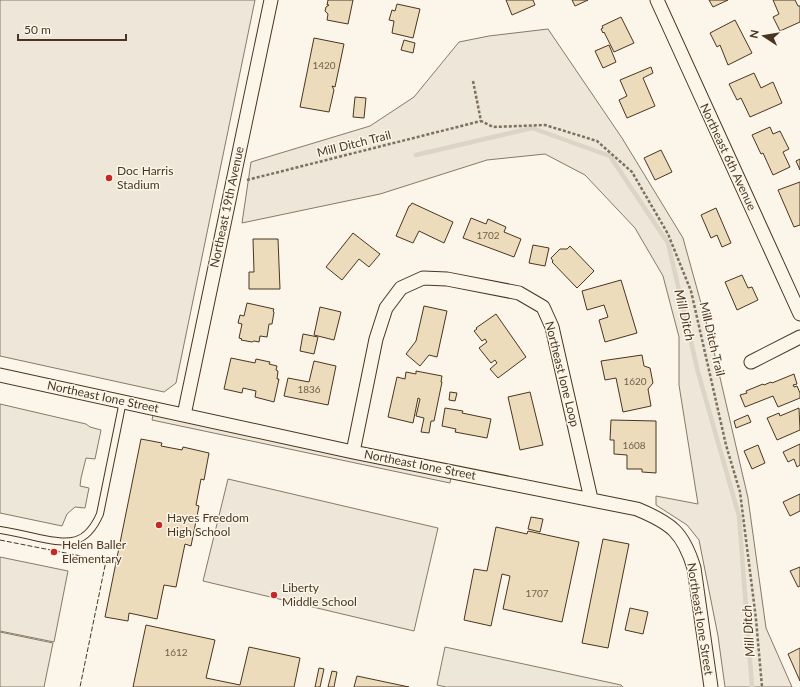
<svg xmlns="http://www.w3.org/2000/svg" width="800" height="687" font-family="Lato,sans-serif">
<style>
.green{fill:#ede6d9;stroke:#887966}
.parking{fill:#ede7d9;stroke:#887966}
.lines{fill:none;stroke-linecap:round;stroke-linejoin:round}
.stream{stroke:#dcd4c6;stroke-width:4.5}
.building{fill:#ecdcbc;stroke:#4a3520}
.lane-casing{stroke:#4a3520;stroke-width:8}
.street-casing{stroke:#4a3520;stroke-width:15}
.path{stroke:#7f6f5c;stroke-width:2.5;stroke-dasharray:3 2;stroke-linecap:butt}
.lane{stroke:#fbf6e9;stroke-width:6}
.street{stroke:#fbf6e9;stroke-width:13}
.fence{stroke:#4a3520;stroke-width:1;stroke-dasharray:5 2;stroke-linecap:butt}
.poi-dot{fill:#c62828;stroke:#fbf6e9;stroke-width:1.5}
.labels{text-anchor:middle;stroke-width:3;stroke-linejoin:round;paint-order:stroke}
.number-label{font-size:10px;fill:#725f47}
.street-label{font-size:12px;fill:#4a3520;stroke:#fbf6e9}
.poi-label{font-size:12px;fill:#4a3520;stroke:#fbf6e9;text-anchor:start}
.water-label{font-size:13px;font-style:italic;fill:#4a3520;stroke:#fbf6e9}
</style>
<rect width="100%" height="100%" fill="#fbf6e9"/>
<!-- green -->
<path class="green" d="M0,0H255L176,383L164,392L0,356Z
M548,29L622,138L683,238L712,343L748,498L766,628L792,687H725L718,636L699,540L687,525L656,505V496L698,504L679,385V337L663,276L635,228L585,175L545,154L487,160L380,194L242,223L251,162L370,126L414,97L459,42L489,36Z
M228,479L438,528L414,631L203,581Z
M0,557L68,571L54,642L0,631Z
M0,632L53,643L44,687H0Z"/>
<!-- parking -->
<path class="parking" d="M0,404L86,424L90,427L101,430L95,459L86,458L81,478L80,486L89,488L85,508L75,507L67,514L62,526L0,513Z
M153,415L451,477L450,483L152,420Z
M445,647L621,685L623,687H446L437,685Z"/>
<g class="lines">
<!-- stream -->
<path class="stream" d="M416,155L532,128L610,156L668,243L698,372L739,516L752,687"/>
</g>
<!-- building -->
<path class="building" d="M328,0H353L348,24L327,20L328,14L325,11L326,7L329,5H327Z
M506,0H533L535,5L512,15Z
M572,0H588L575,6Z
M709,0H728L713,7Z
M773,0H795L798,6H800V22L780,31L773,17L779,14Z
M397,4L420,9L413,38L392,33L394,21L389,20L392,10L395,11Z
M621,17L634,43L614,52L604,32L603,33L601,29L603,28L602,26Z
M735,20L752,53L728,65L720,45L717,47L710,33Z
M314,38L344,44L335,87L332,86L334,90L329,112L300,107Z
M404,40L415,43L413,53L401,50Z
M609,45L616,62L603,68L595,51Z
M651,67L653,73L643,78L655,106L627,118L619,100L627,96L620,80Z
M754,73L761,88L773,82L782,103L750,117L741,98L737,100L729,84Z
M355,97L366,98L364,118L353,117Z
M770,127L773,134L780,131L789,149L783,152L790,167L773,175L763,153L761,154L752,135Z
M661,150L672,172L655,180L644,158Z
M800,159V170L796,161Z
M800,182V225L794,227L778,190Z
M412,203L453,222L444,243L419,231L413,243L396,236L409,206H410Z
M716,208L731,243L722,247L717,235L711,238L701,215Z
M471,218L486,224L488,219L506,227L504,232L521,239L514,257L463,238Z
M353,233L380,254L369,267L359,259L342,280L326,267Z
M253,239H278L280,289H249V272H254Z
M533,245L549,248L545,266L529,263Z
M570,246L594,271L577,288L552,262L553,261L551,258L560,249H567Z
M742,275L748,288L752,287L758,300L737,310L725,282Z
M621,280L637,333L605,342L599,320L608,317L604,305L587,310L582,291Z
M247,303L274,309L273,311L274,312L272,324H269L267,337L260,336L259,342L254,341L252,342L241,340L242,339L239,338L242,324L238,323L240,315L244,316Z
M424,306L447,311L437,357L429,355L420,366L406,354L416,341Z
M320,307L341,312L334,340L314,335Z
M496,314L526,357L498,378L490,369L497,363L495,360L491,363L479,348L487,342L485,339L482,341L474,331L477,329L476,328Z
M303,334L318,337L314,354L300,351Z
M642,355L644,366L650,368L653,383L648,389L651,406L623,412L616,378L605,380L601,361Z
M231,358L255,363L256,359L270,362L269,364L277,366L276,370L278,371L277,379H279L274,402L255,397L256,391L243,388L242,393L224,389Z
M314,361L336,366L328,405L284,396L288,378L309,382Z
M416,371L442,376L441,382H442L434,421H431L429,433L421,432L424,418L416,416L420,399L418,398L413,423L388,417L397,377L405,379L406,372L416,374Z
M794,374L797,384L793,385L794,387L797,386L800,393V398L778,407L773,396L745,407L740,395L747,393L746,391L763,384L764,385L771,382L772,383Z
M450,392L457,393L455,401L449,400Z
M530,392L543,445L520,450L508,397Z
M445,408L463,411L462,413L491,419L487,438L455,432L456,429L442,426Z
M799,408L800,430L777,440L767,418L779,413L780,416Z
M748,415L751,422L736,428L734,421Z
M611,420L656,421V473L642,472V469H627V455L614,454V440H610Z
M141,439L162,443L161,446L182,450L183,447L209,453L204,480L201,479L196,505L199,506L191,546L185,544L176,587L164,585L157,619L129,613L128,621L105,617Z
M800,444V465L797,467L794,459L788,462L783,452Z
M758,445L765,463L752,469L744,451Z
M800,494V511L790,516L783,502Z
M531,517L543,519L540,532L528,529Z
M496,527L527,534L528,531L579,542L562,622L503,609L510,576L502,574L491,626L464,620L474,569L487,571Z
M603,539L629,544L608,648L582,643Z
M800,567V586L798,587L790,571Z
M630,608L648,612L643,634L625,630Z
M146,625L215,640L206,678L240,685L249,647L300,658L294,687H133Z
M800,648V681L788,654Z
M319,668L324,669L320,687H315Z
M332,671L337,672L334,687H328Z
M357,676L409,687H354Z"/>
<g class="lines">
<defs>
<path id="lane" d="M0,530C13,532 26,535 39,538C69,544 86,546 100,514L123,401"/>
<path id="street" d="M657,0L800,314
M751,362L800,337
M0,375L353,452L637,509C671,523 683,532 694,568L711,687
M184,415L271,0
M353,452L376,339L386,308L401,288L423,278L447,279L519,293L543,307L552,327L591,499"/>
</defs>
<!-- lane casing -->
<use href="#lane" class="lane-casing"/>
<!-- street casing -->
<use href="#street" class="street-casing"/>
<!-- path -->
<path class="path" d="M473,81L481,121L493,127L545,125L597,141L632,172L668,234L691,291L726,445L740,492L756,619L762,687
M247,180L481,121"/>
<!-- lane -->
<use href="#lane" class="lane"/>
<!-- street -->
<use href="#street" class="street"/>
<!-- fence -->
<path class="fence" d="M0,540L106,561L80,687"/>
</g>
<!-- markers -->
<g class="poi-dot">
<circle cx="109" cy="178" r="4"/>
<circle cx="159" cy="525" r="4"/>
<circle cx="54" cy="552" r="4"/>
<circle cx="274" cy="595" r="4"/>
</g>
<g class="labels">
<!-- number labels -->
<g class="number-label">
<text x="324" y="69">1420</text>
<text x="488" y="239">1702</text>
<text x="635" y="385">1620</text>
<text x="309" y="393">1836</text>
<text x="634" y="449">1608</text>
<text x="537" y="597">1707</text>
<text x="176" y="656">1612</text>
</g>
<!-- street labels -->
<g class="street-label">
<text transform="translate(354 144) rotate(-14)" y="4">Mill Ditch Trail</text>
<text transform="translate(728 157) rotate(65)" y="4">Northeast 6th Avenue</text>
<text transform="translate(227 207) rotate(-78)" y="4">Northeast 19th Avenue</text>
<text transform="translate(712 339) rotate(77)" y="4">Mill Ditch Trail</text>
<text transform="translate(562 374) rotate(76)" y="4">Northeast Ione Loop</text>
<text transform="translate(103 397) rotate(12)" y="4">Northeast Ione Street</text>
<text transform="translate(420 465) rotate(11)" y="4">Northeast Ione Street</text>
<text transform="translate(700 619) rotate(81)" y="4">Northeast Ione Street</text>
</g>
<!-- poi labels -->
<g class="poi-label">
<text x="117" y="175">Doc Harris<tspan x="117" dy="14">Stadium</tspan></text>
<text x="167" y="522">Hayes Freedom<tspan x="167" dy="14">High School</tspan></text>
<text x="62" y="549">Helen Baller<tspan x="62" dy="14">Elementary</tspan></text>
<text x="282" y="592">Liberty<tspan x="282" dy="14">Middle School</tspan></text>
</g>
<!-- water labels -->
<g class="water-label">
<text transform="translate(685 315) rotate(77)" y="5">Mill Ditch</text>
<text transform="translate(748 631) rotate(-94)" y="5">Mill Ditch</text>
</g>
</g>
<!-- north arrow -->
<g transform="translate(764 36) rotate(282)" stroke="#fbf6e9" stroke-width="3" paint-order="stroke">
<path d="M0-3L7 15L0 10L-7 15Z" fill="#4a3520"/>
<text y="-6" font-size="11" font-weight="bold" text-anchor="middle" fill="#4a3520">N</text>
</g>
<!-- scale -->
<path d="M18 34v6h108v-6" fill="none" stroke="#4a3520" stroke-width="2"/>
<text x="24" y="34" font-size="12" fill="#4a3520" stroke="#fbf6e9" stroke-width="3" paint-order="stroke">50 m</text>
</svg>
